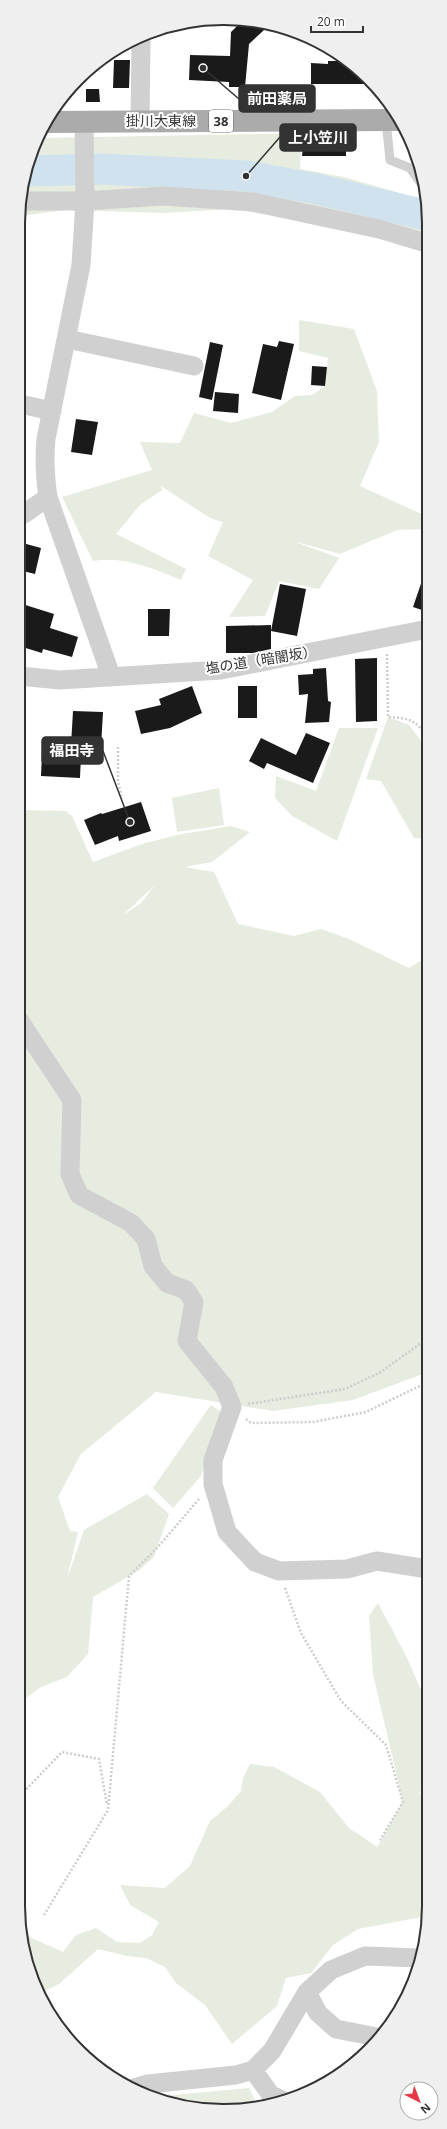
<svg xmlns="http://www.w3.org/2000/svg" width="447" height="2129" font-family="'Open Sans','Noto Sans JP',sans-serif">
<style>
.green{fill:#e6ecdf;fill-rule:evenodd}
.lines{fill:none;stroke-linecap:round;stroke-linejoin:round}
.river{stroke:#cfe2ee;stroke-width:31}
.building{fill:#1a1a1a}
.path{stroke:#cdcdcd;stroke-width:2.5;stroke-dasharray:2 2;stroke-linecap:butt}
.service{stroke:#d0d0d0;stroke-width:9}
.minor{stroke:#d0d0d0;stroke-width:19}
.primary{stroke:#ababab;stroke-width:22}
.labels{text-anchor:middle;stroke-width:4;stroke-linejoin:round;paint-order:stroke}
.shield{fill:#fff;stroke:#707070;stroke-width:1}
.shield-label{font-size:13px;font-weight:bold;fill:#333}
.street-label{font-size:14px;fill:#333;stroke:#fff}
.rim{fill:none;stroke:#333;stroke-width:2}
.leader{fill:none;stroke:#333;stroke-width:1.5}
.callout-dot{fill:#333;stroke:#fff;stroke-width:1.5}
.callout{fill:#333;stroke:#333;stroke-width:1.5}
.callout-label{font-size:15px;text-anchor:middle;font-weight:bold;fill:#fff}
</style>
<rect width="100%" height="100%" fill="#fff"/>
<!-- green -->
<path class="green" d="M302,133L300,169L344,177L427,201L429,210V242L233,209L163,213L66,210L20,216V197L40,138Z
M299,320L354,329L377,391L379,442L360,486L428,517V529L397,530L340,554L293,541L339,558L319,589L279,581L265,616L229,617L253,580L208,556L223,522L210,518L161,486L162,490L140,505L116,534L186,569L181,580C152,568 124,556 93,561L62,497L152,470L140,442L180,443L194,413L231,423L272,412L295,396L312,395L325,386L328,358L299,351Z
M388,717L409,725L428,750V839L414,838L381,781L366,779Z
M339,728H378L337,841L292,816L275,798L276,776L316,791Z
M219,788L224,825L177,832L172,798Z
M19,810L66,811L72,816L93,862L142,844L177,835L231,826L250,832L212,862L185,867L214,872L238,924L294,936L321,929L349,939L409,968L428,956V1372L353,1400L273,1411L156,1392L81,1454L58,1497L70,1531L78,1532L67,1579L84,1530L147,1494L169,1514L154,1557L138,1571L93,1597L88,1654L67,1677L41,1687L18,1704L19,943L25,924L19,904ZM155,885L141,903L122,916Z
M211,1405L224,1414L201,1476L173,1508L153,1488Z
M378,1603L406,1656L427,1703V1767L420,1793L427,1804V1916L358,1929L333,1945L311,1973L286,1978L277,2006L232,2044L205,2005L176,1983L165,1967L146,1958L127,1956L98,1949L59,1984L40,1993L34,1984L23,1932L34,1939L63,1952L76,1935L96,1928L117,1942L140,1943L152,1935L159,1922L130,1905L120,1885L165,1888L190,1866L210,1821L228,1806L241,1791L243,1778L250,1764L274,1767L320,1792L349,1828L377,1847L403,1802L373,1674L369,1616Z
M249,2088L257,2104L210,2111L153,2097Z"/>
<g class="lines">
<!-- river -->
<path class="river" d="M29,171L100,169L246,176L317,189L429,216"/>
</g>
<!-- building -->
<path class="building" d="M243,20L256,22L264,30L249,44L245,87H229V82L189,80L190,55L230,56L231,32Z
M114,60H130L129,88H113Z
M328,61H345L369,78L373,84H311V63L328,64Z
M86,89H99L100,102H86Z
M304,136H346V156H302Z
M279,341L294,344L281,400L252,393L263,344L277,347Z
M210,342L223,345L212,400L199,397Z
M312,366L327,367L325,386L311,385Z
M215,392L239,394L238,413L213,411Z
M76,419L98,422L92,455L71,452Z
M19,542L41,548L35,574L19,570Z
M426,569H428V612L413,607Z
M280,584L306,589L297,636L271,631Z
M19,603L54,614L50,628L78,637L72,657L43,649L42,653L19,646Z
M148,609H170L169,636H148Z
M271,625V649L253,653H226V626Z
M377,658V721L356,722L355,659Z
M326,668L328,701L331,702L329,722L305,723L308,694L299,695L298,675L313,674V669Z
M192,686L202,713L170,728L141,734L135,711L161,705L159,699Z
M238,686H257V718H238Z
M73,711L103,712L101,747L71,745Z
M306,733L330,743L313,783L267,763L264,769L249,761L261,738L296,755Z
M42,754L81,756L80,778L41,776Z
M141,802L151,831L119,841L118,836L95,845L84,820L101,813L102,814Z"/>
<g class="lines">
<!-- path -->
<path class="path" d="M387,654L388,717C409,718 417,720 428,739
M118,747V781L122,799
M248,1404L345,1389L381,1372L428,1338
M246,1419L251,1423L313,1422L366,1412L428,1382
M285,1588L301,1633L341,1701L386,1745L403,1802L380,1840
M18,1798L62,1752L99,1759L107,1805
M44,1915L108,1810L129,1576L158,1547L199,1499"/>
<!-- service -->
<path class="service" d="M386,120L390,160L410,168L423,186"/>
<!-- minor -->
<path class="minor" d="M84,121L85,201L81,265L46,439C44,459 45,477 48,497L111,676
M140,122L141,40
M20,201H85L163,196L253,202L379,229L429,244
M67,339L194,366
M20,404L52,411
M19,515L24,514L48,497
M19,676L60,680L221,670L428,629
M19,1020L72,1100L70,1174L79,1195L131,1223L146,1239L153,1266L167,1283L186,1290L194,1302L187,1341L224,1387L232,1407L213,1460V1484L227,1532L255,1562L279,1571L347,1569L377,1561L428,1569
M307,1992L318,2013L336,2029L377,2037
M253,2070L271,2095L284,2101
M134,2088L148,2084L236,2075L253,2070L272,2051L307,1992L331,1970L365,1956L419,1958"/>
<!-- primary -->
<path class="primary" d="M45,122L397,120"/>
</g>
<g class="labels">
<!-- shield labels -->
<rect class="shield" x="209" y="110" width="24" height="22" rx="3"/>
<g class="shield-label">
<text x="221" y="126">38</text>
</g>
<!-- street labels -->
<g class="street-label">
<text x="161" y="126">掛川大東線</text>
<text transform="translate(261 660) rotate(-9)" y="5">塩の道（暗闇坂）</text>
</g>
</g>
<!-- crop -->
<path d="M0 0H447V2129H0ZM223 25H224A198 198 0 0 1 422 223V1906A198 198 0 0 1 224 2104H223A198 198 0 0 1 25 1906V223A198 198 0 0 1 223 25Z" fill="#efefef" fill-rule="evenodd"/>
<path class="rim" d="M223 25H224A198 198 0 0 1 422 223V1906A198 198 0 0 1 224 2104H223A198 198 0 0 1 25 1906V223A198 198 0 0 1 223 25Z"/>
<!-- callouts -->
<path class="leader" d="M203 68L239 99M246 176L280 137M130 822L103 751"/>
<g class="callout-dot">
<circle cx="203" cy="68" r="4"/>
<circle cx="246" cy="176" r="4"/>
<circle cx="130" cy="822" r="4"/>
</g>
<g class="callout">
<rect x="239" y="85" width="76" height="27" rx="4"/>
<rect x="280" y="124" width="76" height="27" rx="4"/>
<rect x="42" y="737" width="61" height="27" rx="4"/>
</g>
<g class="callout-label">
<text x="277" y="104">前田薬局</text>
<text x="318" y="143">上小笠川</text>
<text x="72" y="756">福田寺</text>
</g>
<!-- north arrow -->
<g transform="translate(419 2101) rotate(138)"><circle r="19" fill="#ffffff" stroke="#adadad"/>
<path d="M0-3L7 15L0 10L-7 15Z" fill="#e63946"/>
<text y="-6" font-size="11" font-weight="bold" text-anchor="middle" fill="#333333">N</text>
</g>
<!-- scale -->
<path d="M311 26v6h52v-6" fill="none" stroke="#333333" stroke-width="2"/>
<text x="317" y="26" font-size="12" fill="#333333" stroke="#ffffff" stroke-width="3" paint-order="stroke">20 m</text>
</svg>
